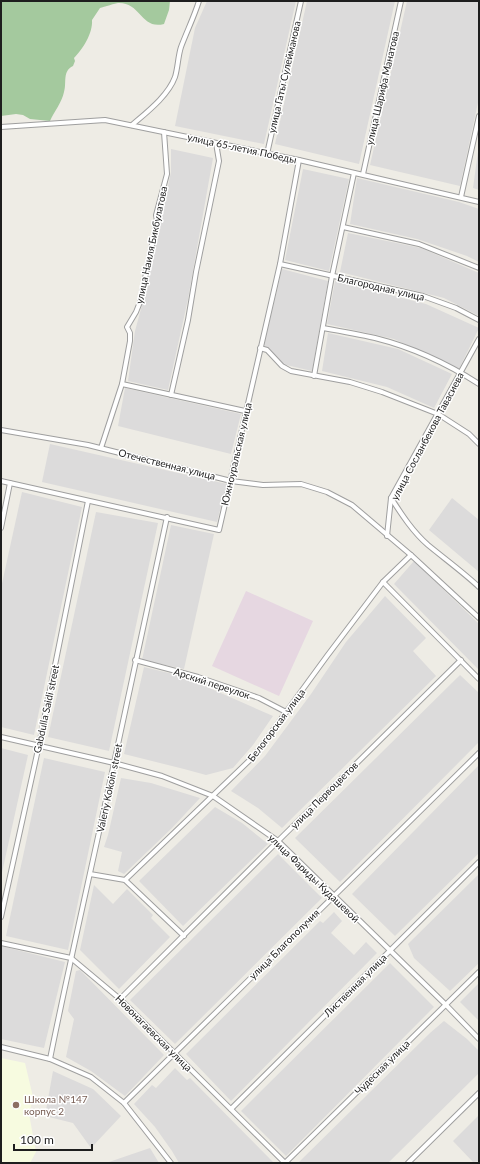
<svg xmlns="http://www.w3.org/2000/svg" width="480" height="1164" font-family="Lato,sans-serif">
<rect width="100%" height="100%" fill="#eeece5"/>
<g fill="#dcdbdb">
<polygon points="207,1 296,1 264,144 175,126 195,28"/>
<polygon points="307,1 395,1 359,164 275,144"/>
<polygon points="407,1 479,1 479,98 460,186 370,165"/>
<polygon points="479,144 479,190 473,188"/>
<polygon points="171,149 213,158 188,299 168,390 128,381 135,331 141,309 171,172"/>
<polygon points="303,169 349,179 329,271 285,260"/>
<polygon points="357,178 459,202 479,209 479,262 467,256 417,239 350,224"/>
<polygon points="348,233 421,248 479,273 479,316 444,298 340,272"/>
<polygon points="282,269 328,281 312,371 282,364 264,345"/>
<polygon points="335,281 426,304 479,328 459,369 394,339 327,324"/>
<polygon points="328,333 398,349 452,374 434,408 387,387 322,371"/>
<polygon points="125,388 241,414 231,454 118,426"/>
<polygon points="50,444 227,484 217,522 42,482"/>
<polygon points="22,492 82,507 34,735 1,727 1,588"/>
<polygon points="452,498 479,520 479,572 429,530"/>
<polygon points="96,512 158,523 109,751 48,737"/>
<polygon points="171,525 214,534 184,669 142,660"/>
<polygon points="414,561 479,624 479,670 394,584"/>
<polygon points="385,596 426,638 413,651 436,676 282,828 258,808 231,791 265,756 311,694 346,642"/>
<polygon points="144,667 173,674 198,683 273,716 253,745 233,768 206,775 184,769 124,754"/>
<polygon points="460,675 479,693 479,742 340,882 295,838"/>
<polygon points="1,748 28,755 1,877"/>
<polygon points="44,758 105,772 68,950 6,936"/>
<polygon points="479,765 479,853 395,936 352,894"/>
<polygon points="121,778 151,783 200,798 172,828 124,874 118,871 122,852 104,847 108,835"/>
<polygon points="215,807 242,823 268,844 183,926 139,881"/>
<polygon points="278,854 322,898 175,1044 130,1000"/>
<polygon points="479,874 479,963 450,991 414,958 408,944"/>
<polygon points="94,885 113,904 127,889 153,915 151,918 170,937 119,989 80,950"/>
<polygon points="334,912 342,921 331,933 354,955 366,942 377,953 231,1101 186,1054 320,921 323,923"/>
<polygon points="1,946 65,962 44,1048 1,1039"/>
<polygon points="390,963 434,1007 286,1156 241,1111"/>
<polygon points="80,970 164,1055 125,1096 91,1071 66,1057 74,1019 68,1011 76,971"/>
<polygon points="479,983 479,1021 460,1002"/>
<polygon points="444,1021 467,1039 479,1051 479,1073 388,1163 298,1163 430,1033"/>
<polygon points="175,1068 187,1080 190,1078 274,1163 179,1163 172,1151 155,1127 134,1104 152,1085 156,1088"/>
<polygon points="53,1071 93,1089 121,1116 91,1148 73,1123 45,1116"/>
<polygon points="479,1115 479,1161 473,1162 453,1141"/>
<polygon points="150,1148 159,1163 106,1163"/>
</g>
<polygon fill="#e6d7e1" points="246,591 313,621 279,696 212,666"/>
<polygon fill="#f7fbe0" points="1,1058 25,1063 33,1097 29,1114 36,1152 30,1163 1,1163"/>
<path fill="#a4c99e" d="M1,1H170L169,10L164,24C141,30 141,2 118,3C116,3 104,7 100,8L92,20C93,33 83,49 74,58L75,61L73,66C62,71 67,83 64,92C62,102 54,112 50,121L30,119L23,115L16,114L1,116Z"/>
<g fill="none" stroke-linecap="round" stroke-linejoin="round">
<g stroke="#9f9f9f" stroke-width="6">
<g id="minor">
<path d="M132,125C147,112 168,96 175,77C178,67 178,56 181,47C187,31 194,17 199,1"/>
<polyline points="1,127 105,120 299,160 479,202"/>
<polyline points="267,154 301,1"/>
<polyline points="363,174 401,1"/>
<polyline points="461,197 479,116"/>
<polyline points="343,227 419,244 479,268"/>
<polyline points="280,264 423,296 456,308 479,320"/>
<path d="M323,328C340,331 357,334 375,338C411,347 448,364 479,384"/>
<polyline points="260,348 267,350 282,366 291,371 350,382 382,392 438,414 469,434 479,444"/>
<polyline points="314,376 332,276 354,173"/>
<polyline points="122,384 245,411"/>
<polyline points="171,395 188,320 196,272 219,161 216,143"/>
<polyline points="1,430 88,445 231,481 263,485 301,484 327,492 352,505 411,555 479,618"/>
<polyline points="101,448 122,384 130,341 130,333 127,327 136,312 140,302 157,221 156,215 167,174 164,132"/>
<polyline points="1,481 219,530 280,264 299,160"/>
<path d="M391,498C402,515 413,532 428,545C445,559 463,572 479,587"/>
<polyline points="1,528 10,483"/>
<polyline points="387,536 391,498 479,339"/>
<polyline points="383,582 479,679"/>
<polyline points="135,660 198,677 259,698 286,712"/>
<polyline points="1,737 114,763 162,776 213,796 278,841 446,1005 479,1039"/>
<polyline points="90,874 125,880 184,936"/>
<polyline points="125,880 254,756 327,656 383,582 411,555"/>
<polyline points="1,917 39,745 88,501"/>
<polyline points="1,943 71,958 120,999 285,1163"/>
<polyline points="120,999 278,841 461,660"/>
<polyline points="1,1047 50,1059 91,1077 124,1103 171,1163"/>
<path d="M50,1059C70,960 93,862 114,763C132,681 149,599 167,517"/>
<polyline points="124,1103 479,753"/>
<polyline points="231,1109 479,862"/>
<polyline points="285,1163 479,972"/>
<polyline points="408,1163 479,1093"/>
</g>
</g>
<use href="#minor" stroke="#fff" stroke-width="4"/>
</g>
<circle fill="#8d6e63" stroke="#fff" stroke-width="1.5" cx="16" cy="1105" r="4"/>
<g text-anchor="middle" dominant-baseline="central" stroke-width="3" stroke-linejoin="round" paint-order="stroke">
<g font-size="10" fill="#1e1e1e" stroke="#fff">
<text transform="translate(284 77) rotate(-77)">улица Гаты Сулейманова</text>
<text transform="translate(382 88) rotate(-77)">улица Шарифа Манатова</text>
<text transform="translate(242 148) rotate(12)">улица 65-летия Победы</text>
<text transform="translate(151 245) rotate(-78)">улица Наиля Бикбулатова</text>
<text transform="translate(381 287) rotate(13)">Благородная улица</text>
<text transform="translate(427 436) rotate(-62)">улица Сосланбекова Тавасиева</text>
<text transform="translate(236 454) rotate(-77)">Южноуральская улица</text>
<text transform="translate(167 464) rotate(14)">Отечественная улица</text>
<text transform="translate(212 683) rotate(18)">Арский переулок</text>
<text transform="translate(46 709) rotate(-78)">Gabdulla Saidi street</text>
<text transform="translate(276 725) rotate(-53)">Белогорская улица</text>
<text transform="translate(109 788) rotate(-78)">Valeriy Kokoin street</text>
<text transform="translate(324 795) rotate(-45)">улица Первоцветов</text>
<text transform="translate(314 878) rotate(44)">улица Фариды Кудашевой</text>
<text transform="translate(284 944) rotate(-45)">улица Благополучия</text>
<text transform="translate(355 985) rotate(-45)">Лиственная улица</text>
<text transform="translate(154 1033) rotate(45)">Новонагаевская улица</text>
<text transform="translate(382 1067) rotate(-45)">Чудесная улица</text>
</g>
<g font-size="10" fill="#785e54" stroke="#fff" text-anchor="start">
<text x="24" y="1099">Школа №147<tspan x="24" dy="12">корпус 2</tspan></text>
</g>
</g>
<rect width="480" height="1164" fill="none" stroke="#1e1e1e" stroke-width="4"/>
<path d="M14 1144v6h78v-6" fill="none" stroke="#1e1e1e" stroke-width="2"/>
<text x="20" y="1144" font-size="12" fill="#1e1e1e" stroke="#ffffff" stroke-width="3" paint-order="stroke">100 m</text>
</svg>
